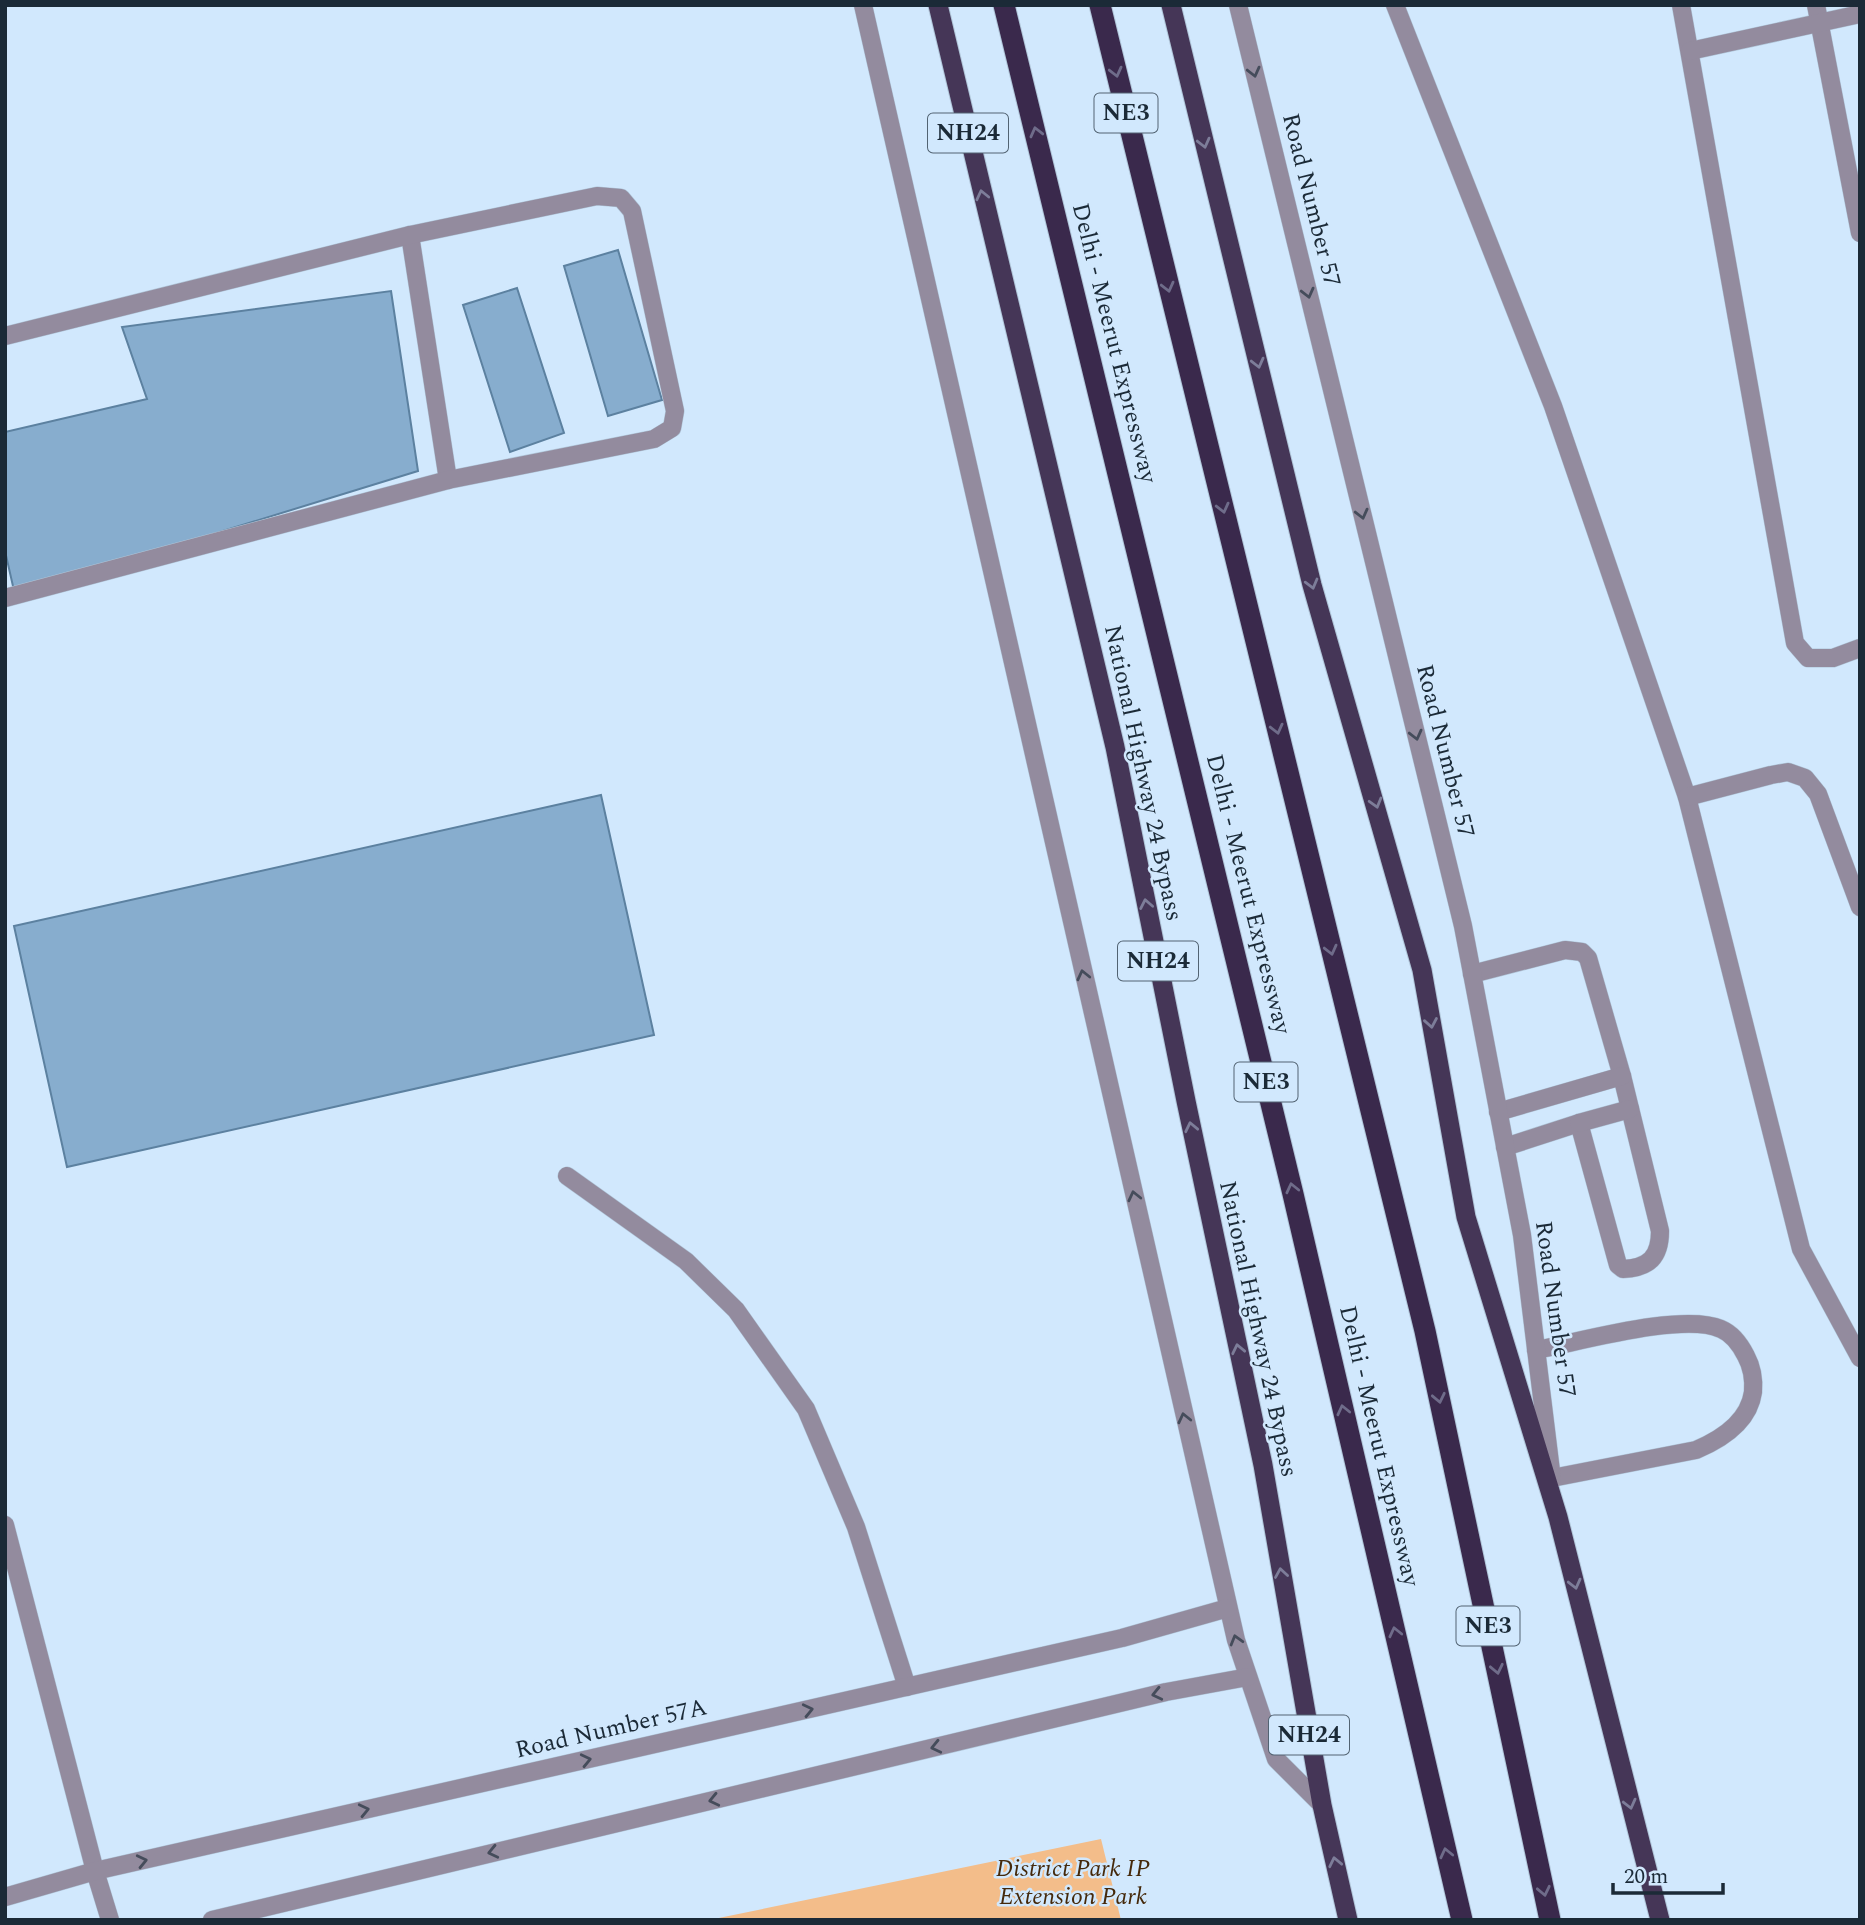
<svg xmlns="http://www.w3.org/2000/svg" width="1865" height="1925" font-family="Spectral,serif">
<rect width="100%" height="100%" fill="#d1e8fd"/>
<polygon fill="#f3bd8a" points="1101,1839 1121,1920 709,1920"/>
<g fill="#87adce" stroke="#5c81a0" stroke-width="2">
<polygon points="618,250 662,400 608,416 564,266"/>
<polygon points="517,288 564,433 510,452 463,305"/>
<polygon points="391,291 418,471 15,595 5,551 5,432 147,399 122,327"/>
<polygon points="601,795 654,1035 67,1167 14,926"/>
</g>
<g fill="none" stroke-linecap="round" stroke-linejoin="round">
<g stroke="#b0c6d9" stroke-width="19">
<g id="service">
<polyline points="1395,5 1553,406 1687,797 1801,1249 1860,1358"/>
<polyline points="410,235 448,480"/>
<polyline points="5,336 410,235 597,196 621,198 632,211 675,411 672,428 654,439 448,480 5,598"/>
<polyline points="1687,797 1771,775 1788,772 1805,778 1818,794 1860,907"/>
<path d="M1472,974L1565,950L1582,952L1588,958L1622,1076L1660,1231C1660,1257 1649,1268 1623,1269L1618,1265L1579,1123L1505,1147"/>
<polyline points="1498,1112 1622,1076"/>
<polyline points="1579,1123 1630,1109"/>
<polyline points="567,1176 686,1261 736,1310 806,1409 856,1527 907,1687"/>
<path d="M1536,1350C1579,1342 1683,1312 1721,1329C1733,1334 1740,1344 1746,1356C1752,1367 1754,1379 1753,1392C1749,1421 1722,1439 1696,1450L1552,1478"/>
</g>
</g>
<g stroke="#b0c6d9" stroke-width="19">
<g id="minor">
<polyline points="1681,5 1795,643 1808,658 1833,658 1860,648"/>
<polyline points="1816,5 1860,233"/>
<polyline points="1690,51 1860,14"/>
<polyline points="5,1525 95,1871 110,1920"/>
</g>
</g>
<g stroke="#b0c6d9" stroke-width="19">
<g id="tertiary">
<polyline points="863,5 1236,1640 1276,1759 1322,1805"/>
<polyline points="1238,5 1463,926 1522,1235 1552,1479"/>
<polyline points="5,1897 95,1871 1122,1638 1228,1608"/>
<polyline points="212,1920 1166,1692 1248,1677"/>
</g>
</g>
<g stroke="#b0c6d9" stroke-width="21">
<g id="trunk">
<polyline points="938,5 1115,747 1186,1101 1263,1465 1322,1805 1348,1920"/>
<polyline points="1171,5 1312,585 1422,970 1466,1217 1558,1517 1660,1920"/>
</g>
</g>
<g stroke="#b0c6d9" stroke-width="23">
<g id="motorway">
<polyline points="1004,5 1293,1194 1462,1920"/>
<polyline points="1100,5 1425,1331 1550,1920"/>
</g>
</g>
<use href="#service" stroke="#938b9e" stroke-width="18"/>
<use href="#minor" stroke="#938b9e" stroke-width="18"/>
<use href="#tertiary" stroke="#938b9e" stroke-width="18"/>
<use href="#trunk" stroke="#453657" stroke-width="19"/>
<use href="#motorway" stroke="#3a294c" stroke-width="21"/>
</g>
<defs><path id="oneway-chevron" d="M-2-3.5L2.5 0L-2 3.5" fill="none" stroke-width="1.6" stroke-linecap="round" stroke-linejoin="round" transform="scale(1.75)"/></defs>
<g stroke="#6f6c8a">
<use href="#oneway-chevron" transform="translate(1116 72) rotate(76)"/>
<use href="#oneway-chevron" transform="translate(1036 132) rotate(-104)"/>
<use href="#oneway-chevron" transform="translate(1168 287) rotate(76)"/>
<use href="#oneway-chevron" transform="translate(1223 508) rotate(76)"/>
<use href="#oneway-chevron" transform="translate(1277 729) rotate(76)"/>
<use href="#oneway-chevron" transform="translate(1331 950) rotate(76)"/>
<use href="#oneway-chevron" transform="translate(1292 1188) rotate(-103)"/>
<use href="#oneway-chevron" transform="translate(1439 1398) rotate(78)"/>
<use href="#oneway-chevron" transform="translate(1343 1410) rotate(-103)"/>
<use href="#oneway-chevron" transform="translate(1395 1632) rotate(-103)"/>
<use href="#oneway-chevron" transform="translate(1497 1669) rotate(78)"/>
<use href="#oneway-chevron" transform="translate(1446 1853) rotate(-103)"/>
<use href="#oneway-chevron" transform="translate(1544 1891) rotate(78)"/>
</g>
<g stroke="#454c5b">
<use href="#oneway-chevron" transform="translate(1254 72) rotate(76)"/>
<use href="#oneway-chevron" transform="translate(1308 293) rotate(76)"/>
<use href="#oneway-chevron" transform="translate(1362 514) rotate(76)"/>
<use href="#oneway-chevron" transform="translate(1416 735) rotate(76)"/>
<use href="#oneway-chevron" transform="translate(1083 975) rotate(-103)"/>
<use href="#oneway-chevron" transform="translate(1134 1196) rotate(-103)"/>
<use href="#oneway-chevron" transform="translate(1184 1418) rotate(-103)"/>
<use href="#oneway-chevron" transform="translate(1236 1640) rotate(-106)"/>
<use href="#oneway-chevron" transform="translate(1157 1694) rotate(167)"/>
<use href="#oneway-chevron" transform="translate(808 1710) rotate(-13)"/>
<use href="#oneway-chevron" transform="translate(936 1747) rotate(167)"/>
<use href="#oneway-chevron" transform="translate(586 1760) rotate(-13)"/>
<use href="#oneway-chevron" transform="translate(714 1800) rotate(167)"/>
<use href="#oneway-chevron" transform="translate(364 1810) rotate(-13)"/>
<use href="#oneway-chevron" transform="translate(493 1852) rotate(167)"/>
<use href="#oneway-chevron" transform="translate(142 1861) rotate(-13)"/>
</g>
<g stroke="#7d7d99">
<use href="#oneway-chevron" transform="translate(1204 143) rotate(76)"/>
<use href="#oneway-chevron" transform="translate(982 195) rotate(-103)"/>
<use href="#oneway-chevron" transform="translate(1258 363) rotate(76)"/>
<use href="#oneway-chevron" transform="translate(1312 584) rotate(75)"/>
<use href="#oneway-chevron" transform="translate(1376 803) rotate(74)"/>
<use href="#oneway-chevron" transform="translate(1146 904) rotate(-101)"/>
<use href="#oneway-chevron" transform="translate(1431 1023) rotate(80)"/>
<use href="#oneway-chevron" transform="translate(1191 1127) rotate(-102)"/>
<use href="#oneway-chevron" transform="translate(1238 1349) rotate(-102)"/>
<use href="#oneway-chevron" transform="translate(1281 1573) rotate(-99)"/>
<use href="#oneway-chevron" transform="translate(1575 1584) rotate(76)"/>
<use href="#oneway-chevron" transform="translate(1630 1804) rotate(76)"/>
<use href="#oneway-chevron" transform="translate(1335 1862) rotate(-102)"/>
</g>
<g text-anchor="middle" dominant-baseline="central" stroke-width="5" stroke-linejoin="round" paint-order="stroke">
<g fill="#d1e8fd" stroke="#526372" stroke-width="2">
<rect x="1094.5" y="93.5" width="63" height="39" rx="5"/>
<rect x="928" y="113.5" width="80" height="39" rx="5"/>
<rect x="1118" y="941.5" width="80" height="39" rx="5"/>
<rect x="1234.5" y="1062.5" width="63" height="39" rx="5"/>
<rect x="1456.5" y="1606.5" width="63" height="39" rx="5"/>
<rect x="1269" y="1715.5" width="80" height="39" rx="5"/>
</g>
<g font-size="23" font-weight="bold" fill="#1b2a37">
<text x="1126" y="113">NE3</text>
<text x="968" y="133">NH24</text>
<text x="1158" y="961">NH24</text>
<text x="1266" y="1082">NE3</text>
<text x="1488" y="1626">NE3</text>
<text x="1309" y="1735">NH24</text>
</g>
<g font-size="24" fill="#1b2a37" stroke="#d1e8fd">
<text transform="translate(1311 200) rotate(76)">Road Number 57</text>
<text transform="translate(1114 343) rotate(76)">Delhi - Meerut Expressway</text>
<text transform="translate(1445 751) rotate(76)">Road Number 57</text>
<text transform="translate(1143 773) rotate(78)">National Highway 24 Bypass</text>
<text transform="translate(1248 894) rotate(76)">Delhi - Meerut Expressway</text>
<text transform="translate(1555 1309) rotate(82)">Road Number 57</text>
<text transform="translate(1258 1329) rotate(78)">National Highway 24 Bypass</text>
<text transform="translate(1379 1446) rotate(77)">Delhi - Meerut Expressway</text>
<text transform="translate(611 1729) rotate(-13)">Road Number 57A</text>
</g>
<g font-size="24" font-style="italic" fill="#45290b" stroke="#d1e8fd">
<text x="1073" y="1869">District Park IP<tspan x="1073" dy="28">Extension Park</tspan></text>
</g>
</g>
<rect width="1865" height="1925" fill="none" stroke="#1b2a37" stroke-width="14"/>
<path d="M1613 1883v10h110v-10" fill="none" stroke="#1b2a37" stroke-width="3.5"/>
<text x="1624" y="1883" font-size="21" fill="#1b2a37" stroke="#d1e8fd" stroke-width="5" paint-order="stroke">20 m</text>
</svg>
